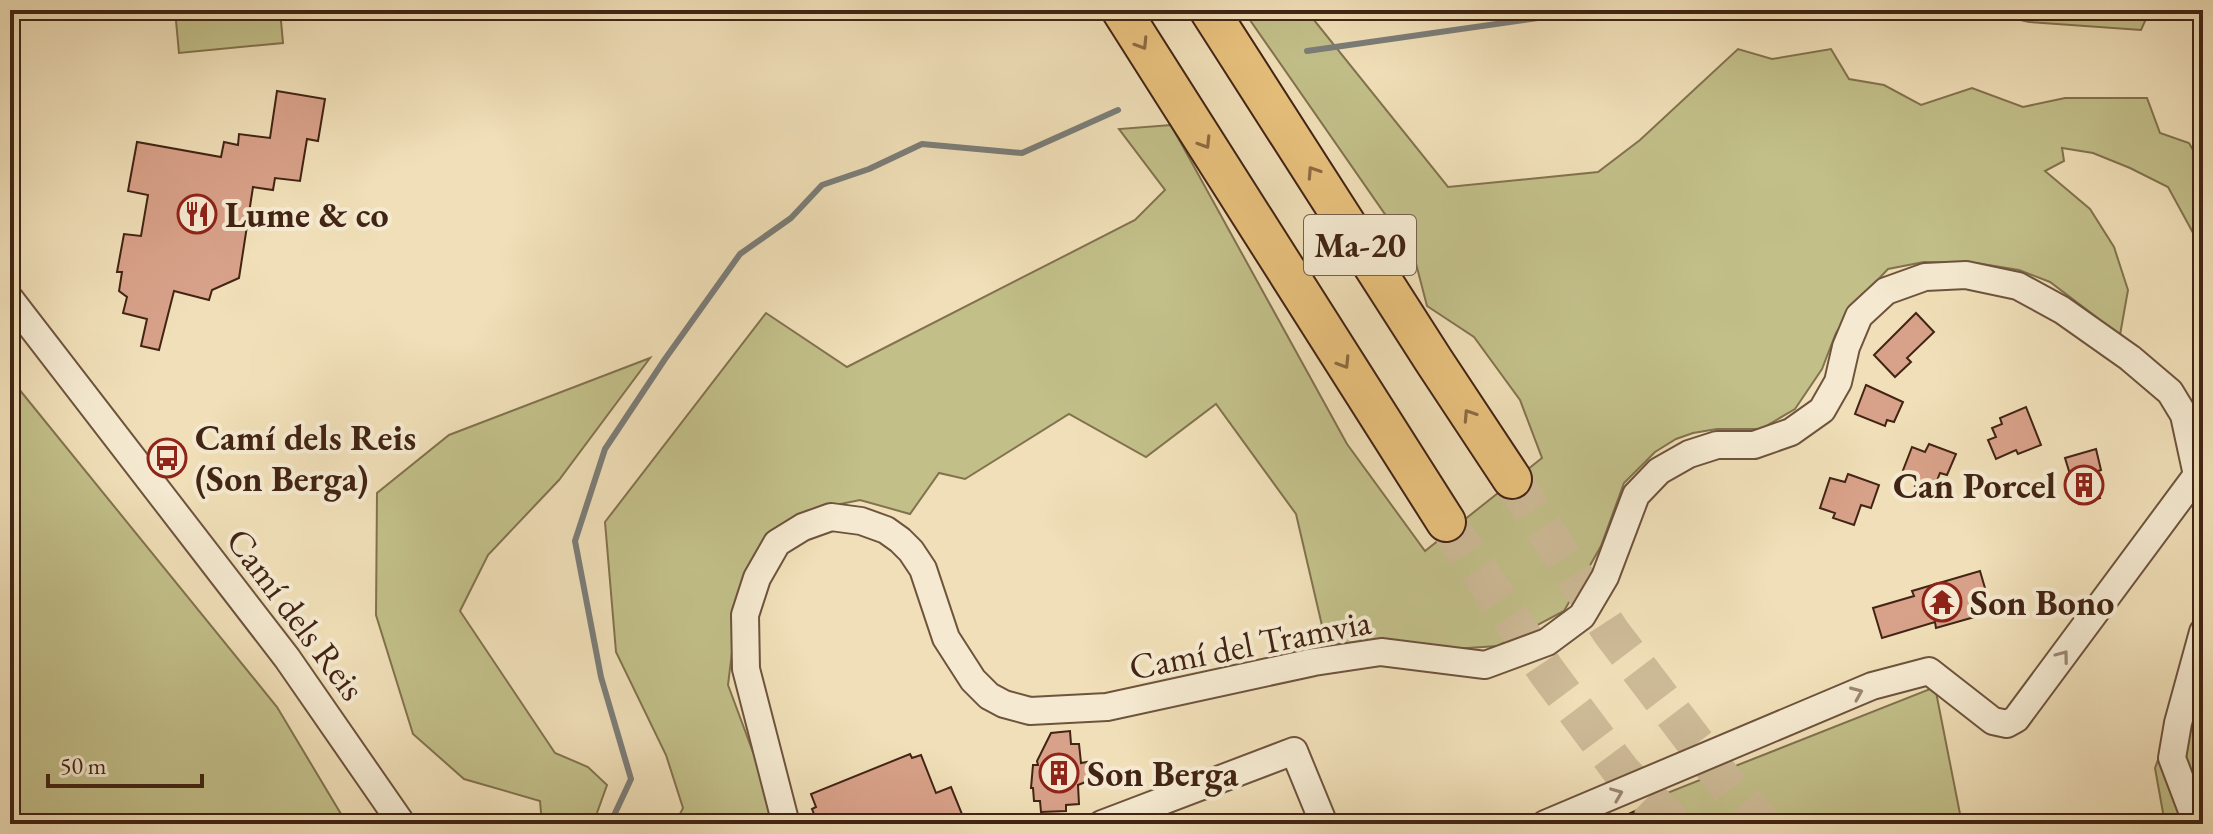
<svg xmlns="http://www.w3.org/2000/svg" width="2213" height="834" font-family="'EB Garamond',serif">
<rect width="100%" height="100%" fill="#f0dfb8"/>
<filter id="stains"><feTurbulence type="fractalNoise" baseFrequency=".0025" numOctaves="4"/><feColorMatrix values="0 0 0 0 .2 0 0 0 0 .09 0 0 0 0 .02 0 0 0 .5 -.17"/></filter>
<radialGradient id="worn" r=".72"><stop offset=".6" stop-color="#630" stop-opacity="0"/><stop offset="1" stop-color="#630" stop-opacity=".3"/></radialGradient>
<g fill="#c2bf89" stroke="#82724e" stroke-width="2">
<polygon points="175,10 280,10 283,43 179,53"/>
<polygon points="1243,10 1306,10 1448,187 1598,172 1640,140 1738,49 1772,59 1831,49 1849,79 1884,85 1921,105 1972,88 2023,107 2065,98 2147,98 2160,133 2189,143 2203,167 2203,251 2168,187 2130,168 2093,153 2062,148 2064,161 2045,171 2090,209 2114,247 2128,290 2120,335 2050,282 2019,270 1976,263 1924,262 1888,269 1857,302 1836,333 1822,369 1795,409 1761,429 1717,429 1693,433 1676,439 1655,452 1624,483 1601,546 1564,611 1498,646 1452,649 1327,647 1296,514 1216,404 1146,457 1069,414 965,479 939,473 910,514 860,500 806,511 775,535 736,620 728,685 766,787 771,824 675,824 683,808 666,755 616,652 605,522 766,313 847,367 1135,220 1165,190 1119,129 1171,125 1347,444 1425,551 1542,458 1520,400 1474,337 1427,306 1414,256"/>
<polygon points="1979,10 2150,10 2141,30 2029,22"/>
<polygon points="650,358 559,480 488,555 460,611 555,753 588,767 607,785 593,824 542,824 540,801 464,779 413,734 376,615 377,493 449,435"/>
<polygon points="10,378 277,707 347,824 10,824"/>
<polygon points="2203,638 2203,824 2165,824 2155,768"/>
<polygon points="1935,687 1962,824 1676,824 1667,793"/>
</g>
<g fill="none" stroke-linecap="round" stroke-linejoin="round">
<g stroke="#7b7d78" stroke-width="6">
<polyline points="1307,51 1573,13 1580,10"/>
<polyline points="610,824 631,779 601,677 575,541 605,449 665,359 740,254 791,218 822,185 869,169 922,144 1022,153 1118,110"/>
</g>
</g>
<g fill="#d8a189" stroke="#422414" stroke-width="2">
<polygon points="277,91 325,99 318,141 307,139 300,181 275,178 273,190 253,187 239,278 212,290 209,300 174,291 159,350 141,346 147,319 123,313 127,297 119,291 122,272 117,272 124,234 141,236 148,195 128,191 137,142 221,157 224,142 238,145 239,134 270,138"/>
<polygon points="1916,313 1934,332 1907,358 1911,362 1895,377 1874,355"/>
<polygon points="1866,385 1903,402 1894,422 1887,420 1885,426 1855,414"/>
<polygon points="2026,407 2041,445 2018,454 2016,450 1996,459 1988,440 1996,437 1992,428 2002,424 2000,418"/>
<polygon points="1929,444 1956,454 1947,475 1940,473 1932,493 1915,486 1917,479 1902,473 1912,447 1925,452"/>
<polygon points="2096,449 2101,470 2092,473 2100,498 2079,504 2065,458"/>
<polygon points="1848,474 1879,485 1871,508 1861,505 1854,525 1833,518 1835,513 1820,508 1830,478 1845,482"/>
<polygon points="1980,571 1992,612 1936,628 1935,622 1882,638 1873,608 1914,596 1912,591"/>
<polygon points="1070,731 1071,744 1079,744 1081,763 1087,762 1088,781 1078,785 1079,804 1066,805 1066,811 1041,812 1040,801 1034,801 1033,788 1031,788 1033,765 1038,765 1037,761 1051,733"/>
<polygon points="910,754 912,758 921,755 936,793 951,787 966,824 818,824 812,809 816,807 811,794"/>
<polygon points="1650,804 1660,824 1607,824"/>
</g>
<g fill="none" stroke-linecap="round" stroke-linejoin="round">
<g stroke="#cdba97" stroke-width="38" stroke-dasharray="38 19" stroke-linecap="butt">
<polyline points="1512,479 1611,632 1732,791 1763,824"/>
<polyline points="1446,522 1547,672 1622,772 1674,824"/>
</g>
<g stroke="#6e533d" stroke-width="30">
<g id="minor">
<polyline points="10,299 287,658 402,824"/>
<polyline points="786,824 746,669 745,615 757,578 777,543 803,527 831,517 861,521 886,530 900,540 911,551 923,569 946,638 973,680 989,696 1004,704 1030,711 1107,707 1314,662 1381,652 1485,665 1547,642 1582,616 1605,577 1636,495 1659,471 1689,454 1717,445 1754,445 1791,432 1822,410 1838,382 1846,347 1859,316 1886,291 1925,277 1966,275 2018,286 2062,310 2130,358 2170,392 2184,415 2197,475 2016,719 2007,724 1993,721 1929,671 1872,686 1545,824"/>
<polyline points="1102,824 1294,751 1324,824"/>
<polyline points="2197,824 2172,758 2178,723 2203,632"/>
</g>
</g>
<g stroke="#422414" stroke-width="42">
<g id="highway">
<polyline points="1121,10 1446,522"/>
<polyline points="1209,10 1434,361 1512,479"/>
</g>
</g>
<use href="#minor" stroke="#f5ead1" stroke-width="26"/>
<use href="#highway" stroke="#e8c07c" stroke-width="38"/>
</g>
<defs><path id="oneway-chevron" d="M-2-3.5L2.5 0L-2 3.5" fill="none" stroke-width="1.6" stroke-linecap="round" stroke-linejoin="round" transform="scale(2)"/></defs>
<g stroke="#8d6a43">
<use href="#oneway-chevron" transform="translate(1142 44) rotate(58)"/>
<use href="#oneway-chevron" transform="translate(1205 143) rotate(58)"/>
<use href="#oneway-chevron" transform="translate(1313 172) rotate(-123)"/>
<use href="#oneway-chevron" transform="translate(1344 363) rotate(58)"/>
<use href="#oneway-chevron" transform="translate(1469 415) rotate(-123)"/>
</g>
<g stroke="#9c8772">
<use href="#oneway-chevron" transform="translate(2063 656) rotate(-53)"/>
<use href="#oneway-chevron" transform="translate(1857 693) rotate(-23)"/>
<use href="#oneway-chevron" transform="translate(1617 794) rotate(-22)"/>
</g>
<defs>
<g id="restaurant-ring" transform="scale(2)"><circle r="9.5" fill="#f5ead1" stroke="#8f2418" stroke-width="1.5"/><path d="M-5-6h1v4h1v-4h1v4h1v-4h1v5L-1.5 .5V6h-2V.5L-5-1ZM5-6V6H3V1.5H1.5Q1.5-4 5-6Z" fill="#8f2418"/></g>
<g id="bus-ring" transform="scale(2)"><circle r="9.5" fill="#f5ead1" stroke="#8f2418" stroke-width="1.5"/><path d="M-5-6H5V4H4V6H2V4H-2V6H-4V4H-5ZM-3.5-4V0h7V-4ZM-3.5 1.2v1.5H-2V1.2ZM2 1.2v1.5H3.5V1.2Z" fill="#8f2418"/></g>
<g id="building-ring" transform="scale(2)"><circle r="9.5" fill="#f5ead1" stroke="#8f2418" stroke-width="1.5"/><path d="M-4-6H4V6H1V3H-1V6H-4ZM-2.5-4.3h1.7v1.8h-1.7ZM.8-4.3h1.7v1.8H.8ZM-2.5-1h1.7V.8h-1.7ZM.8-1h1.7V.8H.8Z" fill="#8f2418"/></g>
<g id="temple-ring" transform="scale(2)"><circle r="9.5" fill="#f5ead1" stroke="#8f2418" stroke-width="1.5"/><path d="M0-6L5-2H3V0L6.5 2.5H4V6H1.5V3h-3V6H-4V2.5H-6.5L-3 0V-2H-5Z" fill="#8f2418"/></g>
</defs>
<g fill-rule="evenodd">
<use href="#restaurant-ring" x="197" y="214"/>
<use href="#bus-ring" x="167" y="458"/>
<use href="#building-ring" x="2084" y="485"/>
<use href="#temple-ring" x="1942" y="602"/>
<use href="#building-ring" x="1059" y="773"/>
</g>
<g text-anchor="middle" dominant-baseline="central" stroke-width="8" stroke-linejoin="round" paint-order="stroke">
<rect fill="#f5ead1" stroke="#785f4d" stroke-width="2" x="1304" y="215" width="112" height="60" rx="6"/>
<g font-size="34" font-weight="bold" fill="#422414">
<text x="1360" y="245">Ma-20</text>
</g>
<g font-size="36" font-weight="bold" fill="#422414" stroke="#f5ead1" text-anchor="start">
<text x="225" y="214">Lume &amp; co</text>
<text x="195" y="437">Camí dels Reis<tspan x="195" dy="41">(Son Berga)</tspan></text>
<text x="2056" y="485" text-anchor="end">Can Porcel</text>
<text x="1970" y="602">Son Bono</text>
<text x="1087" y="773">Son Berga</text>
</g>
<g font-size="36" fill="#422414" stroke="#f5ead1">
<text transform="translate(296 614) rotate(53)">Camí dels Reis</text>
<text transform="translate(1250 644) rotate(-11)">Camí del Tramvia</text>
</g>
</g>
<rect width="2213" height="834" fill="none" stroke="#f0dfb8" stroke-width="40"/>
<rect x="12" y="12" width="2189" height="810" fill="none" stroke="#422414" stroke-width="4"/>
<rect x="20" y="20" width="2173" height="794" fill="none" stroke="#422414" stroke-width="2"/>
<path d="M48 774v12h154v-12" fill="none" stroke="#422414" stroke-width="4"/>
<text x="60" y="774" font-size="24" fill="#422414" stroke="#f5ead1" stroke-width="6" paint-order="stroke">50 m</text>
<rect width="100%" height="100%" filter="url(#stains)"/>
<rect width="100%" height="100%" fill="url(#worn)"/>
</svg>
